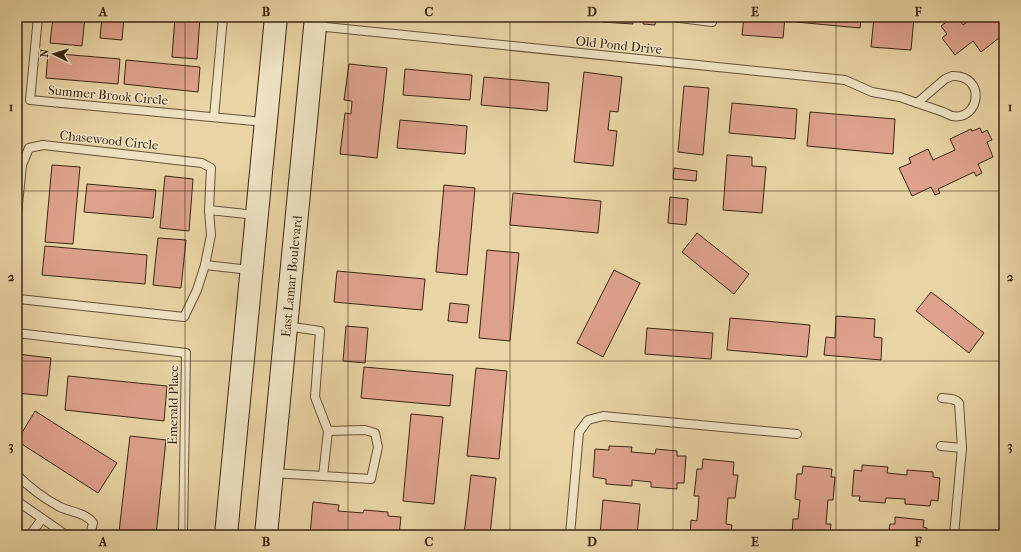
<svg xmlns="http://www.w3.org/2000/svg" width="1021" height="552" font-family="'IM FELL French Canon',serif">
<rect width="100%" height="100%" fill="#e8d4a4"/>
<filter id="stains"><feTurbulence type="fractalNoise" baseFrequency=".005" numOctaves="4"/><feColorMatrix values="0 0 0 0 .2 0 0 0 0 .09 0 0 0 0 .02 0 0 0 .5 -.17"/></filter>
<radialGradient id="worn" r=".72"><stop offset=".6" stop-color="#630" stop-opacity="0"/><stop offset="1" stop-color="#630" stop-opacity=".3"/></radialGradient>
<g fill="#dea28c" stroke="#3b2714">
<polygon points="53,17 85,17 82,46 50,43"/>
<polygon points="102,17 124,17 122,40 100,38"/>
<polygon points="175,17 200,17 197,59 172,57"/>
<polygon points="602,17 633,17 633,24 602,22"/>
<polygon points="644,17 656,17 655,25 643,24"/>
<polygon points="744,17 785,17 783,38 742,35"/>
<polygon points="797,17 861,17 860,28 796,22"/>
<polygon points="874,17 914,17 911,50 871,47"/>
<polygon points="953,17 958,17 963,25 974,17 1002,17 1004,20 1004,34 981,52 973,41 955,55 942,38 947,34 941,26"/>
<polygon points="48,53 120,59 118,84 46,78"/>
<polygon points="126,60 200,67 198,92 124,84"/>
<polygon points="349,64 387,68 377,158 340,154 345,113 351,114 352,101 344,100"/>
<polygon points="405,69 472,75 470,100 403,95"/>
<polygon points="584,72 622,77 618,112 610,111 608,130 617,131 613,166 574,162"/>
<polygon points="484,77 549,83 547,111 481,105"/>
<polygon points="684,86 709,88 703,155 678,152"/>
<polygon points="732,103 797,109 795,139 729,133"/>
<polygon points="810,112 895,119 893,154 807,146"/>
<polygon points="400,120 467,126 465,154 397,148"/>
<polygon points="980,128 982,133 987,130 992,140 987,142 993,157 978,164 982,173 976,176 974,172 938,189 940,193 935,195 931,187 912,196 899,168 911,163 909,158 928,149 933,160 955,150 950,139 971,129 972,131"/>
<polygon points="727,155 752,157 752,166 766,167 762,213 723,210"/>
<polygon points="52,165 80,167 73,244 45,242"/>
<polygon points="674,168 697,171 696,181 673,179"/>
<polygon points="165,176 193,179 189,231 160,228"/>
<polygon points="87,184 156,190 153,218 84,212"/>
<polygon points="444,185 475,188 467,275 436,272"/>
<polygon points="513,193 601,201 598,233 510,225"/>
<polygon points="670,197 688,199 686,225 668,223"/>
<polygon points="697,233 749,274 734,294 682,252"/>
<polygon points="158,238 186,240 181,288 153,285"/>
<polygon points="45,246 147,255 145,284 42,275"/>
<polygon points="487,250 519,253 510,341 479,338"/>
<polygon points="614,270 640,283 603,357 577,343"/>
<polygon points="337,271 425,279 422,310 334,302"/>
<polygon points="931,292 984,333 969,353 916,311"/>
<polygon points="450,303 469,305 467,323 448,321"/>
<polygon points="836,316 875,319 874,337 882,338 881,360 824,355 826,337 835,338"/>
<polygon points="730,318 810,325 807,357 727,350"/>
<polygon points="346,326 368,328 365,363 343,361"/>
<polygon points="647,328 713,333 711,359 645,354"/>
<polygon points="17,354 51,358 47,396 17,393"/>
<polygon points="364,367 453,375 450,406 361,398"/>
<polygon points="476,368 507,371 499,459 467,456"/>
<polygon points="68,376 167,386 164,421 65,410"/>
<polygon points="35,411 117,463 98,493 17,441"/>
<polygon points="411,414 443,417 434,504 403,501"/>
<polygon points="130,436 166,440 156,535 119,532"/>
<polygon points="609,446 632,447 631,452 655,454 656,449 677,451 677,456 686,456 684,483 677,483 677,489 651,487 651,482 632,480 632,486 606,484 606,479 593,477 595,449 609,450"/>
<polygon points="703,459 734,462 733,475 738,475 735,498 728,498 726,524 732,525 731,535 690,535 691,520 697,521 699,496 694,496 697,469 702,469"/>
<polygon points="862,465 888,467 887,473 907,475 907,470 933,472 933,477 940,478 938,501 931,500 930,506 905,504 905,499 886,498 885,503 859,501 860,496 852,496 853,484 854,470 862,471"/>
<polygon points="803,466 832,469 831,477 835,477 833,500 828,500 826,524 831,524 830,535 792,535 793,519 798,519 800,500 795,499 797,474 802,474"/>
<polygon points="471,475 496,478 490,535 464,535"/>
<polygon points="603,500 640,504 637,535 600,535"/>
<polygon points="313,502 339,505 338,511 363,513 364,510 388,512 388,516 401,517 399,535 310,535"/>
<polygon points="895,517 924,520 923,527 927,528 927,535 888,535 890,524 895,524"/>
</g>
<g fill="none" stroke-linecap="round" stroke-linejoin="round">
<g stroke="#665238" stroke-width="10">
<g id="service">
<polyline points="38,17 30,100 265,122"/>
<polyline points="672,17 712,22 713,17"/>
<polyline points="316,26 845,80 872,92 900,97 917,103"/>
<path d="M952,76C987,75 980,121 952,116C949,115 946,113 943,112C935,109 926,106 917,103L945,79Z"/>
<polyline points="214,117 223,17"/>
<polyline points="209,210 256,215"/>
<polyline points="17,214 22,165 29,148 43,145 202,163 211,168 209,210 211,235 205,265 197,290 184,317 19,299 17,294"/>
<polyline points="205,265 250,270"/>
<polyline points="17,333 186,353 183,533"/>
<path d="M942,398C949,399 955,398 959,403L962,448"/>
<polyline points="941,446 962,448 954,535"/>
<polyline points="273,473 323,476 328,431 315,397 320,331 286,326"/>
<path d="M17,475C29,487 45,499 60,507C71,512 86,513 93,523L90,535"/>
<polyline points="323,476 371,479 378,447 375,433 365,430 328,431"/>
<polyline points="17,501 66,535"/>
<polyline points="30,535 42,519"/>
<polyline points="570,535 579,432 588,420 603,416 797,434"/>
</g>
</g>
<g stroke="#3b2714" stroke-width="24">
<g id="secondary">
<polyline points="226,535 276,17"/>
<path id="s1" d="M266,535L316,17"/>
</g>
</g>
<use href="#service" stroke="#f0e3c4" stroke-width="8"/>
<use href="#secondary" stroke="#f0e3c4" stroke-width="22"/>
</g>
<path fill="none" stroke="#3b2714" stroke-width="1" stroke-opacity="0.55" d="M185,17V535M348,17V535M510,17V535M673,17V535M836,17V535M17,191H1004M17,361H1004"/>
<g text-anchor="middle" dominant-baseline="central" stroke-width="3" stroke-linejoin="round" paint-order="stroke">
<g font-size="13" fill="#3b2714" stroke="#f0e3c4">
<text transform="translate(619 45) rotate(6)">Old Pond Drive</text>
<text transform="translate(108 95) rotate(5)">Summer Brook Circle</text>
<text transform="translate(109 140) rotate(6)">Chasewood Circle</text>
<text stroke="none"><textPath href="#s1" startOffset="260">East Lamar Boulevard</textPath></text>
<text transform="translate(173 405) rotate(-89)">Emerald Place</text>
</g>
</g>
<rect width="1021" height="552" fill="none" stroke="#e8d4a4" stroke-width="44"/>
<g transform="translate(54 54) rotate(275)" stroke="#f0e3c4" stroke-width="3" paint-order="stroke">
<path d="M0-3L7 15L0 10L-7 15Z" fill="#3b2714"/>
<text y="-6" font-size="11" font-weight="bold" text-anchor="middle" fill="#3b2714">N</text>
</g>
<rect x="22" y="22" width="977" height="508" fill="none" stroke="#3b2714" stroke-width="1.5"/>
<g font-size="13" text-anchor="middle" font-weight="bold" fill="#3b2714">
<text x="103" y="16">A</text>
<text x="266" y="16">B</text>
<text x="429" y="16">C</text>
<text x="592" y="16">D</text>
<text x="755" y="16">E</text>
<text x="918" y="16">F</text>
<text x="11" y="111">1</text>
<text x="1010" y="111">1</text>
<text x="11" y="281">2</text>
<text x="1010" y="281">2</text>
<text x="11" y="450">3</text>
<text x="1010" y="450">3</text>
<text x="103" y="546">A</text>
<text x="266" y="546">B</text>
<text x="429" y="546">C</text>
<text x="592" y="546">D</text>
<text x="755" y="546">E</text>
<text x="918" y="546">F</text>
</g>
<rect width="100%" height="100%" filter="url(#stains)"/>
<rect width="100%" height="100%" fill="url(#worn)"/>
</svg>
